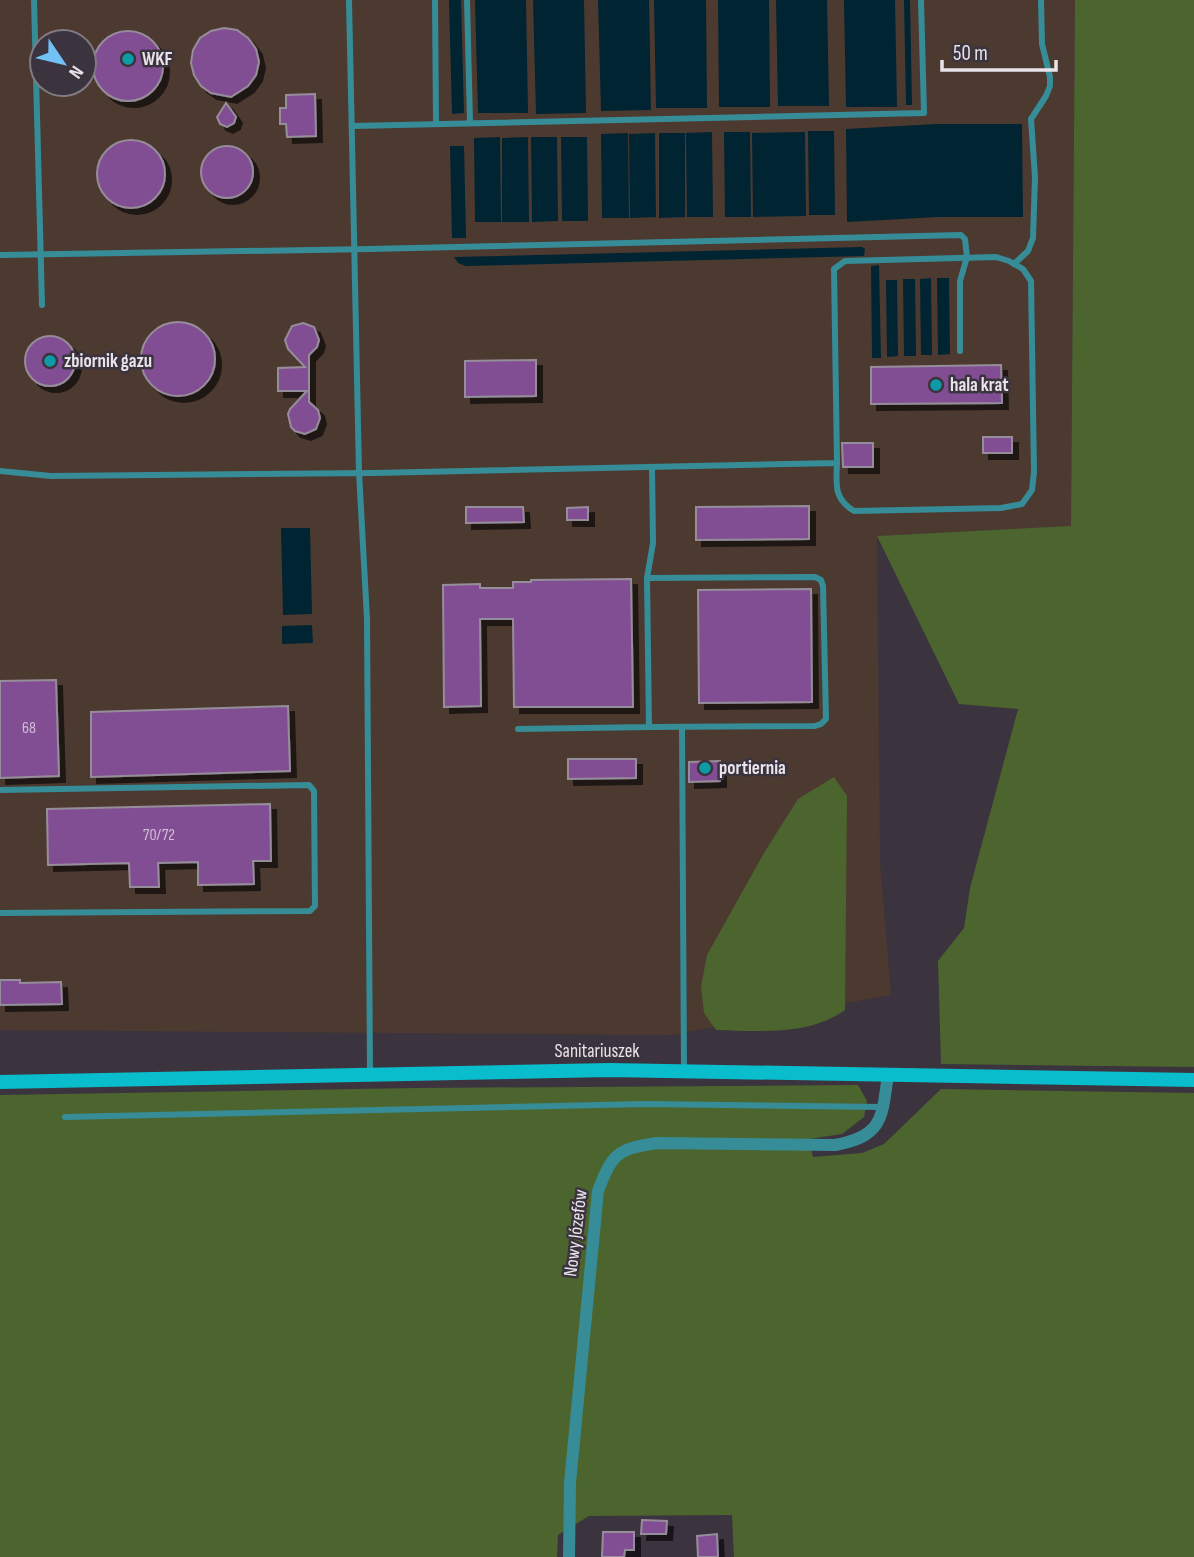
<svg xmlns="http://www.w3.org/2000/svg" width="1194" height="1557" font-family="'Sofia Sans Condensed',sans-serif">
<defs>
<filter id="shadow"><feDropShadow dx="6" dy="6" stdDeviation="0" flood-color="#0009"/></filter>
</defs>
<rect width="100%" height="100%" fill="#3b333e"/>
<path fill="#4c3a30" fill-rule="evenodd" d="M0,0H1075L1071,527L877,536L880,862L891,995L671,1035L0,1030ZM42,42H84V84H42Z"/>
<g fill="#4c652e">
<polygon points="1075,0 1194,0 1194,1067 941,1064 938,961 964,928 970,888 1018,709 959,704 877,536 1071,526"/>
<path d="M834,777L847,796L845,1010C810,1036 758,1031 716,1030L704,1013L701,987L707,955L764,853L798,799Z"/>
<polygon points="858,1085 867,1101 864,1117 842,1134 809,1139 813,1157 862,1153 884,1144 941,1089 1194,1093 1194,1557 734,1557 732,1515 589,1516 558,1535 557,1557 0,1557 0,1095 417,1088"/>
</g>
<g fill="#002432">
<polygon points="449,0 461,0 464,113 452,114"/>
<polygon points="475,0 526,0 528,113 478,113"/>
<polygon points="533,0 584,0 586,113 536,114"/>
<polygon points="598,0 649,0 651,110 601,111"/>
<polygon points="654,0 706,0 707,108 656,108"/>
<polygon points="718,0 769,0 770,107 719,107"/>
<polygon points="776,0 827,0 829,106 778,106"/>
<polygon points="844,0 895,0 897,107 846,107"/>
<polygon points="904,0 910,0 912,105 906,105"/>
<polygon points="936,124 1022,124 1023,217 937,217 847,222 846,129"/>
<polygon points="808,131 834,131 835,215 809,215"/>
<polygon points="712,132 713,217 687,217 686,133"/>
<polygon points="750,132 751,217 725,217 724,132"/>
<polygon points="805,132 806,216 753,217 752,133"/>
<polygon points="628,133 629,218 602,218 601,134"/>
<polygon points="655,133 656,217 630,218 629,134"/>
<polygon points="659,133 685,133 685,217 659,218"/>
<polygon points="500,137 501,222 475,222 474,138"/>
<polygon points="528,137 529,222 502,222 502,138"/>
<polygon points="531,137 557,137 558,221 532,222"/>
<polygon points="561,137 587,137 588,221 562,221"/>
<polygon points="450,146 464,146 466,238 452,238"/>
<polygon points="862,247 865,249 864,256 466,266 458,263 454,257"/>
<polygon points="879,265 881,358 872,358 871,266"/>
<polygon points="931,278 932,355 921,355 920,279"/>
<polygon points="937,278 949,278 950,354 938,355"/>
<polygon points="903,279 915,279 916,356 904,356"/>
<polygon points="886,280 897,280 898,356 887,357"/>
<polygon points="281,528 310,528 312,614 283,615"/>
<polygon points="312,625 313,643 282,644 282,626"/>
</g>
<g fill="#814d93" stroke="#968d9a" stroke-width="2" filter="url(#shadow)">
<polygon points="224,28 237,30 248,38 256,49 259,62 256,75 248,86 231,97 211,93 201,86 194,75 191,63 193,50 200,38 211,31"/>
<circle cx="128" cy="66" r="35"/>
<polygon points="315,94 316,136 287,137 286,124 280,124 280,108 286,108 286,95"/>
<polygon points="226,103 236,117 234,123 227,127 220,124 217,117"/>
<circle cx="131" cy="174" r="34"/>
<circle cx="227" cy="172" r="26"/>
<circle cx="178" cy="359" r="37"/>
<polygon points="303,323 314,327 319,340 317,347 309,355 309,402 318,410 320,418 316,429 305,434 295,431 291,427 288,414 290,409 307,391 278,391 278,368 305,367 288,349 285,340 292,326"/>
<circle cx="50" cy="361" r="25"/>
<polygon points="536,360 536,396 465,397 465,361"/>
<polygon points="1001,365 1002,403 871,404 871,367"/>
<rect x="983" y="437" width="29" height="16"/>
<polygon points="842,443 873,443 873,467 843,467"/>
<polygon points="809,506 809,539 696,540 696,507"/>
<polygon points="466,507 523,507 524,522 466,523"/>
<polygon points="588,507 588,520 567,520 567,508"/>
<polygon points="631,579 633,707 514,707 513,619 480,619 481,706 444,707 443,585 480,584 480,588 513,588 513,582 531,582 531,580"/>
<polygon points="811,589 812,702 699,703 698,590"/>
<polygon points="56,680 59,776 0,778 0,681"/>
<polygon points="288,706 290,771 91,777 91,712"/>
<polygon points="568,759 636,759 636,778 568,779"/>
<polygon points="720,761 720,781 689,782 689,762"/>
<polygon points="270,804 271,861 253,861 254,884 198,885 198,862 158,863 159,887 130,887 129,863 48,865 47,809"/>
<polygon points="0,980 20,980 20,983 61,982 62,1004 0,1005"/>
<polygon points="642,1520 667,1521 666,1534 641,1534"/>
<polygon points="603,1532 634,1532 634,1550 625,1550 624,1557 602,1557"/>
<polygon points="717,1534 718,1557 698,1557 697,1536"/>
</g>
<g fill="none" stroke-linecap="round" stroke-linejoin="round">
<g stroke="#378d97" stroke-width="6">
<polyline points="34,0 42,305"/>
<polyline points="349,0 359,472 367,619 370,1074"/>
<polyline points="435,0 436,123"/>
<polyline points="467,0 470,122"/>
<polyline points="353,126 924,113 921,0"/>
<polyline points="0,255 370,249 961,235 965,239 967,257 960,281 960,351"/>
<polyline points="1014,264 1028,251 1033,238 1035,177 1031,119 1046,96 1050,86 1050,77 1042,44 1041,0"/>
<path d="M0,471L51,476L374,473L837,463C836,485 834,499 854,511L1001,508L1022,504L1032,490L1034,472L1031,281L1023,269L1009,261L996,257L845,261L834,269L837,463"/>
<polyline points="647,578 815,577 821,580 823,586 826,719 821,724 815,726 649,727"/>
<polyline points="682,727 684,1071"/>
<polyline points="518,729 649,727 647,578 653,543 652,467"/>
<polyline points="0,790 309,785 314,791 315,906 310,911 0,913"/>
<polyline points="65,1117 645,1104 882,1107"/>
</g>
<path stroke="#378d97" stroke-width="12" d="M569,1557L570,1483L598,1191C612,1154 617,1149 657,1143L835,1145C883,1136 882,1118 888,1074"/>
<polyline stroke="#09bdcd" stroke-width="14" points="0,1082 610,1070 1194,1080"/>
</g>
<g fill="#0f9aa8" stroke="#3b333e" stroke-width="2.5">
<circle cx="128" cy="59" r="7"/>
<circle cx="50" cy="361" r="7"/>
<circle cx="936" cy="385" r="7"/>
<circle cx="705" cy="768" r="7"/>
</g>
<g text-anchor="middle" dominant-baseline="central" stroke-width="5" stroke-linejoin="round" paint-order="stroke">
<g font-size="16" fill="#cfbed5">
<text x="29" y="728">68</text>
<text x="159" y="835">70/72</text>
</g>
<g font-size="19" font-weight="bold" fill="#e9e4eb" stroke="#3b333e" text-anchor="start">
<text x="142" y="59">WKF</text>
<text x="64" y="361">zbiornik gazu</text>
<text x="950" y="385">hala krat</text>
<text x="719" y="768">portiernia</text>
</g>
<g font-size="19" fill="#e9e4eb" stroke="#3b333e">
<text x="597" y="1051">Sanitariuszek</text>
<text transform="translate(576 1233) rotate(-83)">Nowy Józefów</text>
</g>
</g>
<g transform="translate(63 63) rotate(125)"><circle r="33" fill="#3b333e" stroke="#817a83" stroke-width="2"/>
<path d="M0-5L12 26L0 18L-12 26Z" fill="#72c1f5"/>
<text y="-10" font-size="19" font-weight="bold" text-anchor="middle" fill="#e9e4eb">N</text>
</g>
<path d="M942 60v10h114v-10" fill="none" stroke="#e9e4eb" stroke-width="3.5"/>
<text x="953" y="60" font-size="21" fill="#e9e4eb" stroke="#3b333e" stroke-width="5" paint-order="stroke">50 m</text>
</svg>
